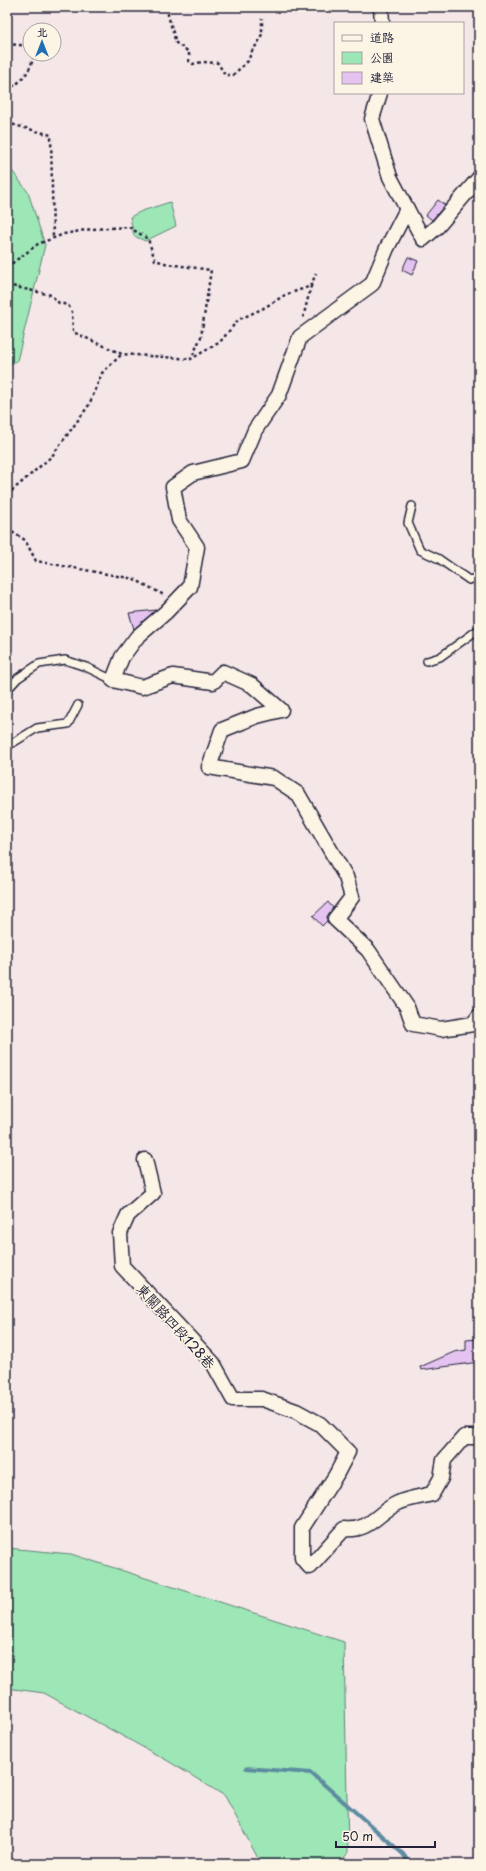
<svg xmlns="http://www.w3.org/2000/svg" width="486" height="1871" font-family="'Playpen Sans','LXGW WenKai TC',sans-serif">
<rect width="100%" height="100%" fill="#f5e6e8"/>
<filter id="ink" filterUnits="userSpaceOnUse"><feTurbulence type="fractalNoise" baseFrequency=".025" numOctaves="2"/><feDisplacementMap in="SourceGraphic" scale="8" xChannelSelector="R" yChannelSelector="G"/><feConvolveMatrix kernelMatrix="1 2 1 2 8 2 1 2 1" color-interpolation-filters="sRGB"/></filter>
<g filter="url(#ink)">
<g fill="#9de6b5" stroke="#608478">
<polygon points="7,164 28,192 45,245 17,361 7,365"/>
<polygon points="170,202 176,226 145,241 134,236 130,217 142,211"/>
<polygon points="7,1548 71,1554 344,1642 348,1853 339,1864 261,1864 225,1796 168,1761 44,1693 7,1688"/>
</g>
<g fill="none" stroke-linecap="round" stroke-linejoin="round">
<polyline stroke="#5d8ca0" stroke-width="4" points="246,1768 311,1773 403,1854 410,1864"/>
</g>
<g fill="#e4c3f0" stroke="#22223b">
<polygon points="438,200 445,205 432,220 426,215"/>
<polygon points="408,257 418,261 412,275 402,270"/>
<polygon points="156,610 134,629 129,613"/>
<polygon points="328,902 333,908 327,917 327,921 322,926 313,916"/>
<polygon points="479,1339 479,1362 421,1370 420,1367 454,1352 466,1350 466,1340"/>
</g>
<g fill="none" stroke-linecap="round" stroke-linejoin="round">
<g stroke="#22223b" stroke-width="10">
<g id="service">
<polyline points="412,506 408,523 420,550 439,559 469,580 479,577"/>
<polyline points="427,661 440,657 479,629"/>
<polyline points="7,690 18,678 39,664 65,660 86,667 113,680"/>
<polyline points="7,744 11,744 37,728 68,724 78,705"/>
</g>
</g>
<g stroke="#22223b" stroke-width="17">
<g id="minor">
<polyline points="381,7 382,23"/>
<polyline points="380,93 372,119 390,177 423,239 438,226 479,178"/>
<polyline points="407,209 387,248 372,284 300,337 279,395 255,430 242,461 193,473 173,487 179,520 197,547 190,587 166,612 137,637 122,657 113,680 142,687 173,676 213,682 223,672 252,685 281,710 257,716 222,730 209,767 274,778 298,794 346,877 352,897 335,919 368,950 407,1007 413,1024 441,1029 473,1024 479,1016"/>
<path d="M145,1160L153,1193L128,1215L120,1233L122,1266L213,1363L233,1399H262L296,1411L320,1424L348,1452L336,1475L302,1528V1558L310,1567L344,1529C370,1532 378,1512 398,1503C408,1498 421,1497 432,1494L441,1478L444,1460L464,1437H479"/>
</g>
</g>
<g stroke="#22223b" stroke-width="2.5" stroke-dasharray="3 3" stroke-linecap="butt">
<polyline points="168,7 168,15 176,43 189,52 189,61 193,64 202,62 218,63 225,75 233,75 248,61 252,51 258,43 262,34 262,18"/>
<polyline points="7,44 30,46"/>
<path d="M7,90C22,82 31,71 34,54"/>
<polyline points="7,123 51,135 53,239"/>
<polyline points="7,267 38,244 64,234 91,229 129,227 148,239 155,260 168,264 211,270 201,337 191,359 220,342 238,320 262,309 285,295 311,286 303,318"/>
<polyline points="7,285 51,295 59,303 68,305 72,312 73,332 122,354 191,359"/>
<polyline points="311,286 316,273"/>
<polyline points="7,495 52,456 89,405 102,373 122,354"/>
<polyline points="7,529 25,540 36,561 134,579 164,595"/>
</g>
<use href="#service" stroke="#fcf5e5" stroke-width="7"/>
<use href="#minor" stroke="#fcf5e5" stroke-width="14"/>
</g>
</g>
<g text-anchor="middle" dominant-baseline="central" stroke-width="3.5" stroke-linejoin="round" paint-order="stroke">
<g font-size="14" fill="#22223b" stroke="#fcf5e5">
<text transform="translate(176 1326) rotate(48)">東關路四段128巷</text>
</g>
</g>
<rect width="486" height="1871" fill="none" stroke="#fcf5e5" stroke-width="24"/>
<rect x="12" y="12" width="462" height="1847" fill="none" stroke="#22223b" stroke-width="1.5" filter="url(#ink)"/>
<rect x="334" y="22" width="130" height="72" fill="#fcf5e5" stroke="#a5a1a1"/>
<rect x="342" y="35" width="20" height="6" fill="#fcf5e5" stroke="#a5a1a1"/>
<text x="370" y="42" font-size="12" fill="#22223b">道路</text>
<rect x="342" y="52" width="20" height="12" fill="#9de6b5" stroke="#a5a1a1"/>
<text x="370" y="62" font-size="12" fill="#22223b">公園</text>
<rect x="342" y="72" width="20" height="12" fill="#e4c3f0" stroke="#a5a1a1"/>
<text x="370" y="82" font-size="12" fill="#22223b">建築</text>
<g transform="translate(42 42)"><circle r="19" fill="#fcf5e5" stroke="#a5a1a1"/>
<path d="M0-3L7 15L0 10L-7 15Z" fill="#1f6fb2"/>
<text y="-6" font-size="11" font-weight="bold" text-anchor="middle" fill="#22223b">北</text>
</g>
<path d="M336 1841v6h99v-6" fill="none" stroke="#22223b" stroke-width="2"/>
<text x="342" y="1841" font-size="12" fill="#22223b" stroke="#fcf5e5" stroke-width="3" paint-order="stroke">50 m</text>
</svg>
